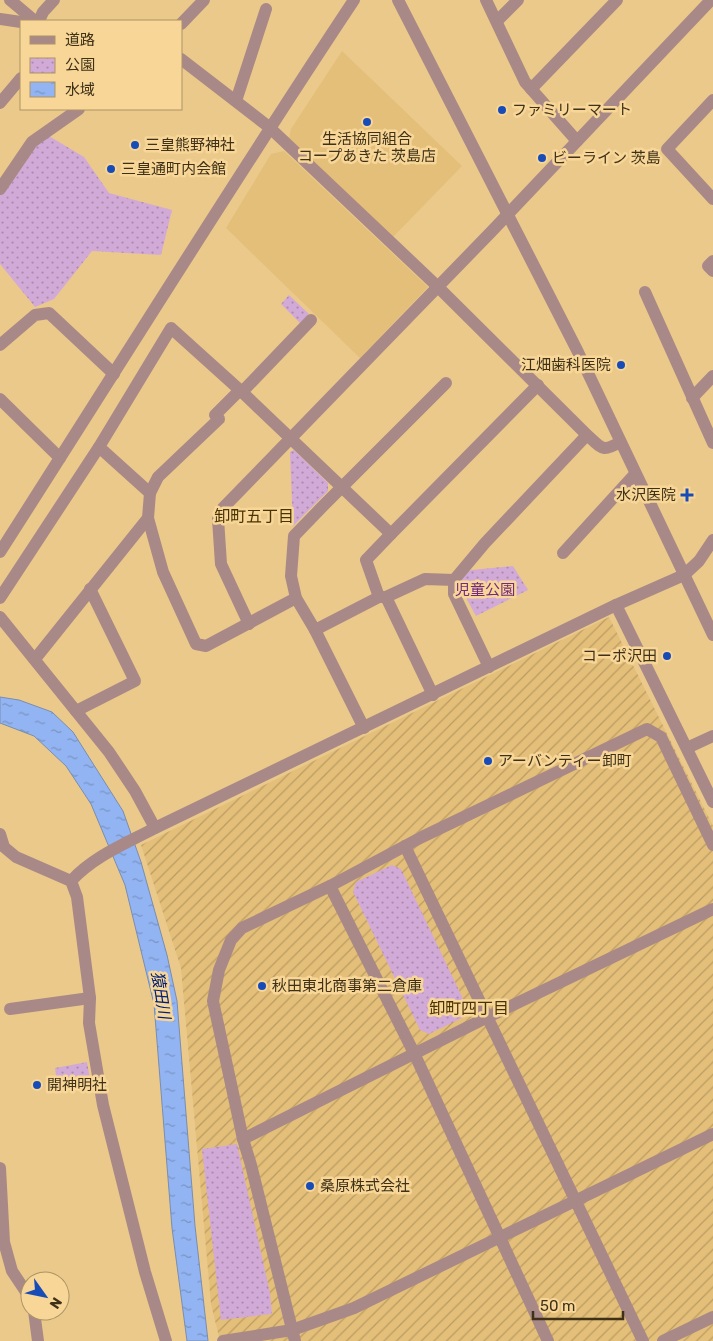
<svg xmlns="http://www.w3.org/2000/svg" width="713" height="1341" font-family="Rubik,'Noto Sans JP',sans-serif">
<defs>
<pattern id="industrial-furrows" width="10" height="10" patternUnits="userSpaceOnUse" patternTransform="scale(1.25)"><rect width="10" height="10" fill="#e4bf79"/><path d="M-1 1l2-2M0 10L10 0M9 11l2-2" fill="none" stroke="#ba9c62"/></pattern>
<pattern id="park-dots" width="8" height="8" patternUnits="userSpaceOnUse" patternTransform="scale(1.25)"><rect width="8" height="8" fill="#d2aad7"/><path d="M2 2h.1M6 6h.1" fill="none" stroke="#ac8bad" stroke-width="1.8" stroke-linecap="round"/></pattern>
<pattern id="water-ripples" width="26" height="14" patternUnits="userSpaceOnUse" patternTransform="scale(1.25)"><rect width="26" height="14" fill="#92b4f2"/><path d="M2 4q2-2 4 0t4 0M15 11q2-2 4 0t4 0" fill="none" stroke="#7993c3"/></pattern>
</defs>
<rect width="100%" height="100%" fill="#eac98b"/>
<g fill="#e4bf79">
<polygon points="342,51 462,166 393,237 289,138 291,129"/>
<polygon points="284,151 428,287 360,358 226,228 271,154"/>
</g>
<polygon fill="url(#industrial-furrows)" points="609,617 713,826 713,1341 220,1341 211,1304 181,968 141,845"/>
<g fill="url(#park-dots)">
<polygon points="49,136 84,157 109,193 172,210 161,255 92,251 54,299 35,307 0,264 0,195 35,145"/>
<polygon points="289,295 309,314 300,323 281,304"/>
<polygon points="294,450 328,483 328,491 293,526 290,452"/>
<polygon points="513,566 528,590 476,616 460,587 460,577 471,570"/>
<polygon points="392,865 401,869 467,1007 464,1017 429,1034 420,1030 353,892 356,882"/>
<polygon points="87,1062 91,1084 58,1090 55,1068"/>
<polygon points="237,1144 270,1293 272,1314 221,1320 202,1149"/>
</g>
<polygon fill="url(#water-ripples)" stroke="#798db0" points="0,697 19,700 52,712 73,732 123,811 141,862 167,955 177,1001 195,1226 208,1341 187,1341 172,1228 154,1004 125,885 91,804 66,766 34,736 0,723"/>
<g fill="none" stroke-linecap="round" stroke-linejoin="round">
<g stroke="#a98987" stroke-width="12">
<polyline points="10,0 35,21"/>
<polyline points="398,0 577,350 713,635"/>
<polyline points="486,0 525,82 577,141"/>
<polyline points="0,19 21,22"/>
<polyline points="39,21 43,12 54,0"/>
<polyline points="497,21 518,0"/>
<polyline points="181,24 204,0"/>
<path d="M181,59L269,127L437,286L587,435C602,448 602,453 620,442"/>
<polyline points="531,89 617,0"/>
<polyline points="713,100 667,149 713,199"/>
<polyline points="236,101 266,9"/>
<polyline points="0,103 21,78"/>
<polyline points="0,189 32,142 79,109"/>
<polyline points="713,261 708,266 713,271"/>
<polyline points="645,292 713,443"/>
<polyline points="0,345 35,315 49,313 114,374"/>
<polyline points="242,392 311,320"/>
<polyline points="692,398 713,376"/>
<polyline points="0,399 60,458"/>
<polyline points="99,447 171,328 242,392 391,534 538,385"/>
<polyline points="150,493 158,477 219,419 215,415 240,390"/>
<path d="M0,552C118,368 233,182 354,0"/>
<polyline points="563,553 635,474"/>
<polyline points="379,597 366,560 391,534"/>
<polyline points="386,597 433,695"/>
<polyline points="0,598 99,447 150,493 148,518 163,572 196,644 206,646 296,598"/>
<polyline points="616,605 713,802"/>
<polyline points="0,617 109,752 135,791 155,828"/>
<polyline points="249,624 221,564 218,519 223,508 491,232 711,0"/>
<polyline points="315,630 379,597 386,597 425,579 454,580"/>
<polyline points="35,659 148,518"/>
<polyline points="489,667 454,594 454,580 485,543 587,435"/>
<polyline points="76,711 135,681 90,589"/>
<polyline points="364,728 315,630 296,598 291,576 294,536 322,507 446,383"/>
<polyline points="687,748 713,736"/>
<polyline points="0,834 4,847 16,857 71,881 77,897 90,998 89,1023 103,1105 145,1272 166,1341"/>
<polyline points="405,846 643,1341"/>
<path d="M71,881C94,856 125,844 155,828L616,605L684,575L699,561L713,540"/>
<polyline points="330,886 414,1053 548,1341"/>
<polyline points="10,1009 90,998"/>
<polyline points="243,1139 488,1017 713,909"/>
<polyline points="0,1168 4,1242 12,1271 30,1298"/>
<polyline points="34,1311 38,1341"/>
<polyline points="223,1341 292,1330 354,1308 713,1134"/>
<polyline points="295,1341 251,1165 243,1139 213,1001 219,970 231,940 242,928 330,886 422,837 647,729 661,737 713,845"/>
<polyline points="663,1341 713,1317"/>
</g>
</g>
<g fill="#174cb8" stroke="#f7d698" stroke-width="2">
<circle cx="502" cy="110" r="5"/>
<circle cx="367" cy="122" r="5"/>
<circle cx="135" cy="145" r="5"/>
<circle cx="542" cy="158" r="5"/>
<circle cx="111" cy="169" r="5"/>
<circle cx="621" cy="365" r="5"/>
<path d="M684.5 487.5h5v5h5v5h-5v5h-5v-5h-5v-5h5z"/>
<circle cx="667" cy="656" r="5"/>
<circle cx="488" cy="761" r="5"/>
<circle cx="262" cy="986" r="5"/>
<circle cx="37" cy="1085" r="5"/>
<circle cx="310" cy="1186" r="5"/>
</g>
<g text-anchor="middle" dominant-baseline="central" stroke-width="5" stroke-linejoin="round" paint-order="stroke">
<g font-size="15" fill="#3e3117" stroke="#f7d698" text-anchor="start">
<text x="512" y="110">ファミリーマート</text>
<text x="367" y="139" text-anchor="middle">生活協同組合<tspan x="367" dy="17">コープあきた 茨島店</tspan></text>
<text x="145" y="145">三皇熊野神社</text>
<text x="552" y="158">ビーライン 茨島</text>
<text x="121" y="169">三皇通町内会館</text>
<text x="611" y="365" text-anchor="end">江畑歯科医院</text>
<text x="676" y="495" text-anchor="end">水沢医院</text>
<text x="657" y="656" text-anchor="end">コーポ沢田</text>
<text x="498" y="761">アーバンティー卸町</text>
<text x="272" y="986">秋田東北商事第二倉庫</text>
<text x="47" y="1085">開神明社</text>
<text x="320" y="1186">桑原株式会社</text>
</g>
<g font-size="15" fill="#73297e" stroke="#f7d698">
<text x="485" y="590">児童公園</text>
</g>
<g font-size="16" fill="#493300" stroke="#f7d698">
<text x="254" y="516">卸町五丁目</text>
<text x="469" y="1008">卸町四丁目</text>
</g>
<g font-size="16" font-style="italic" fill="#002178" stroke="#f7d698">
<text transform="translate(161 995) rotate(81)">猿田川</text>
</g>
</g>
<rect x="20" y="20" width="162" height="90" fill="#f7d698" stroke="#ad9464"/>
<rect x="30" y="36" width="25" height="8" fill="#a98987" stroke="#ad9464"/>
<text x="65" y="45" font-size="15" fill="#3e3117">道路</text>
<rect x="30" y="58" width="25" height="15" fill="url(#park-dots)" stroke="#ad9464"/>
<text x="65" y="70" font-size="15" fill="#3e3117">公園</text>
<rect x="30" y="82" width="25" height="15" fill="url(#water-ripples)" stroke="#ad9464"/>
<text x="65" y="95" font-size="15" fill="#3e3117">水域</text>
<g transform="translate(45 1296) rotate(123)"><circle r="24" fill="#f7d698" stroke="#ad9464"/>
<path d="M0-4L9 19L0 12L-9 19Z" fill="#174cb8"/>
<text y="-8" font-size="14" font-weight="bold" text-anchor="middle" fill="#3e3117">N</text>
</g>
<path d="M533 1311v8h90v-8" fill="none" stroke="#3e3117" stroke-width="2.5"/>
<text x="540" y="1311" font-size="15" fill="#3e3117" stroke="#f7d698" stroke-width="4" paint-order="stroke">50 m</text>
</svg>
